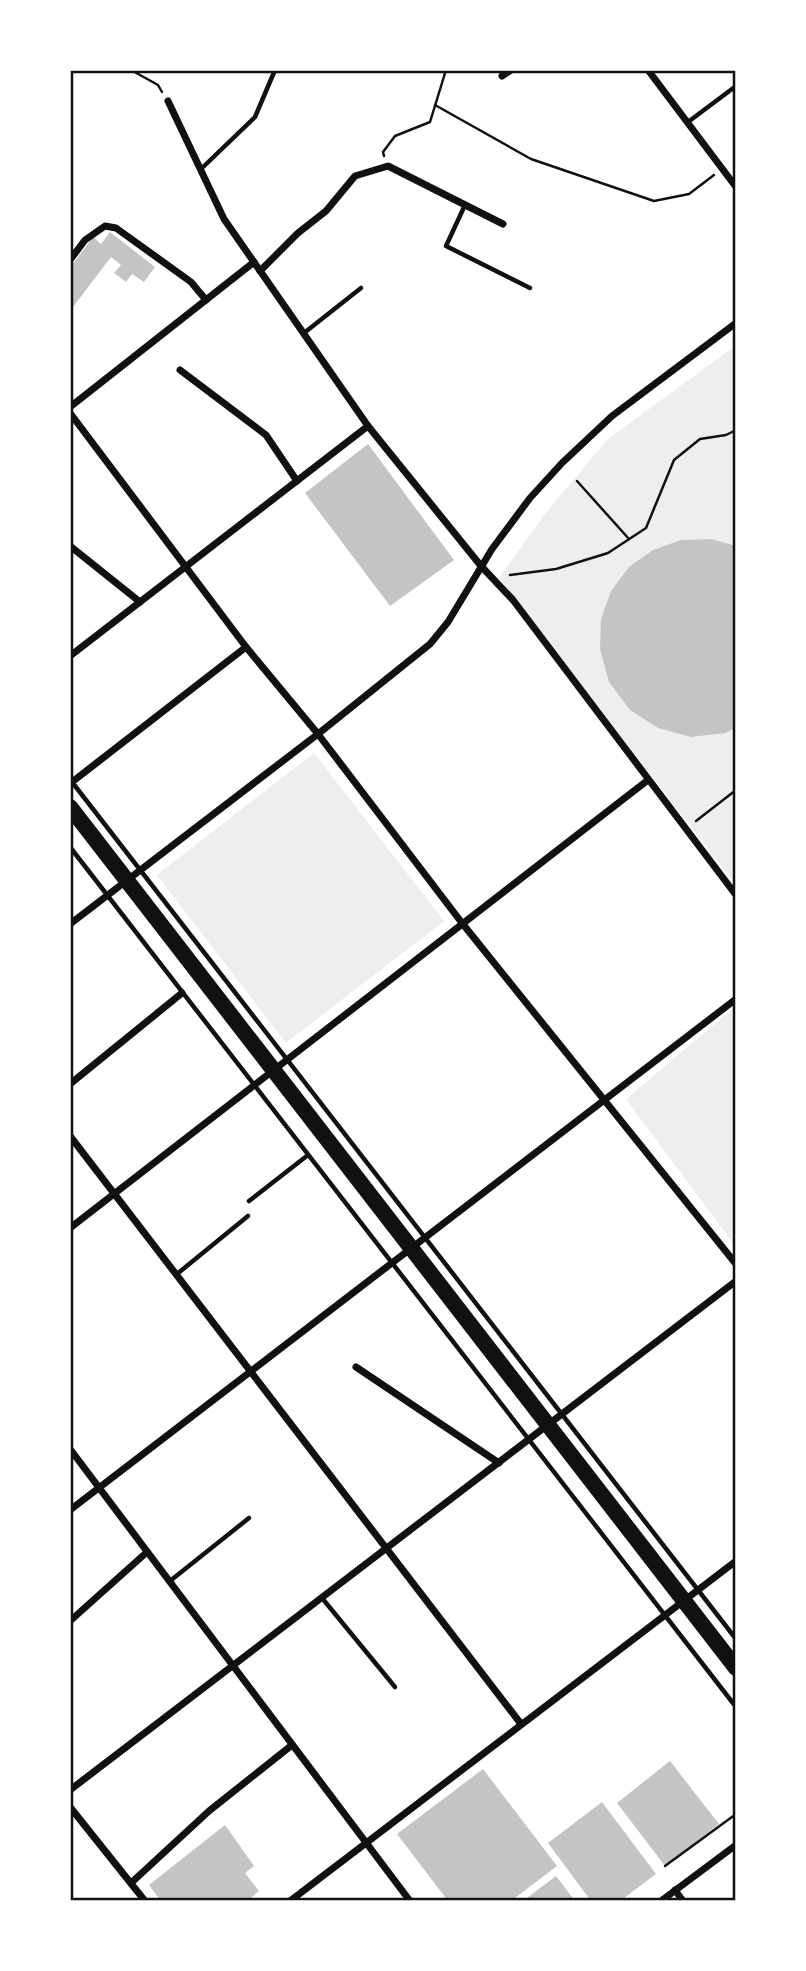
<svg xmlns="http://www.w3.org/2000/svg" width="806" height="1971" font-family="'Work Sans',sans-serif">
<rect width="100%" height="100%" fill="#fff"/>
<g fill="#eee">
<polygon points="736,345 736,885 499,578 544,515 607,440"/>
<polygon points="314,753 444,921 286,1043 157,875"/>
<polygon points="736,1006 736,1247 626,1099"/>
</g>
<g fill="#c4c4c4">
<polygon points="110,232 155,267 144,282 132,274 126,282 114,273 121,265 111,257 70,311 70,268 93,237 101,244"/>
<polygon points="368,444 454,560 390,606 305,493"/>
<polygon points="711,539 736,546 736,728 725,733 691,737 658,728 630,710 609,682 600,649 601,619 611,591 629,567 653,550 681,540"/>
<polygon points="670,1761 719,1824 665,1866 617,1803"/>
<polygon points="483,1769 557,1866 511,1901 448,1901 397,1834"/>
<polygon points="602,1802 656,1874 620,1901 591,1901 548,1843"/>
<polygon points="225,1825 254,1866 245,1873 259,1891 247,1901 161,1901 149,1885"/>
<polygon points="556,1876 575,1901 523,1901"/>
</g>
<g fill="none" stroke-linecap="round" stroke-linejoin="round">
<g stroke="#111" stroke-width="2.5">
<polyline points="131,70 158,85 162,92"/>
<polyline points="435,105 531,159 654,201 689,194 714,175"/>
<polyline points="384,156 383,152 395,136 430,122 446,70"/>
<polyline points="577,481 629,539"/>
<polyline points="510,575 556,569 608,553 646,528 674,460 700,439 726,435 736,430"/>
<polyline points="696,821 736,790"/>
<polyline points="665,1866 736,1814"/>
</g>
<g stroke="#111" stroke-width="4.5">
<polyline points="688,122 736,86"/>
<polyline points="201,169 255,117 275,70"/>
<polyline points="465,205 446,246 530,288"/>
<polyline points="304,333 361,288"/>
<polyline points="72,782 736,1639"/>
<polyline points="70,847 736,1707"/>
<polyline points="249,1201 308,1155"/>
<polyline points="177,1274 248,1216"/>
<polyline points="170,1581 249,1518"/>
<polyline points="322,1598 395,1687"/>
</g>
<g stroke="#111" stroke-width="7">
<polyline points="648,70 736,187"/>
<polyline points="502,76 511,70"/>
<polyline points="168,101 224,219 368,426 481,566 513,600 736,895"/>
<polyline points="70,260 85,240 105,226 116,228 191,282 206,300"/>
<polyline points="260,271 298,233 326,211 355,176 388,166 503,224"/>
<polyline points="180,370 266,435 297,481"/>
<polyline points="70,407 254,262"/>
<polyline points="70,413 246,647 318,734 462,923 736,1264"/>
<polyline points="70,546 140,602"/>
<polyline points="70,656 368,426"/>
<polyline points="72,782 246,647"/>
<polyline points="70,924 318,734 430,644 448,622 492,549 530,498 562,463 612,416 736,323"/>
<polyline points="70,1084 182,993"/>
<polyline points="70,1136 521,1724"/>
<polyline points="70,1228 648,780"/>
<polyline points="356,1367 499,1463"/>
<polyline points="70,1449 410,1901"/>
<polyline points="70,1510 736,999"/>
<polyline points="70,1621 147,1552"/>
<polyline points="70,1790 736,1281"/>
<polyline points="70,1807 145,1901"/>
<polyline points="131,1883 209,1811 292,1745"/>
<polyline points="675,1890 683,1901"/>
<polyline points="290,1901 736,1561"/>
<polyline points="661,1901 736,1845"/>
</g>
<polyline stroke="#111" stroke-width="16" points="70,807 736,1668"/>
</g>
<rect width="806" height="1971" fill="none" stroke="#ffffff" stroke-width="144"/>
<rect x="72" y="72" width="662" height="1827" fill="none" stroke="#111" stroke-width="2.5"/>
</svg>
